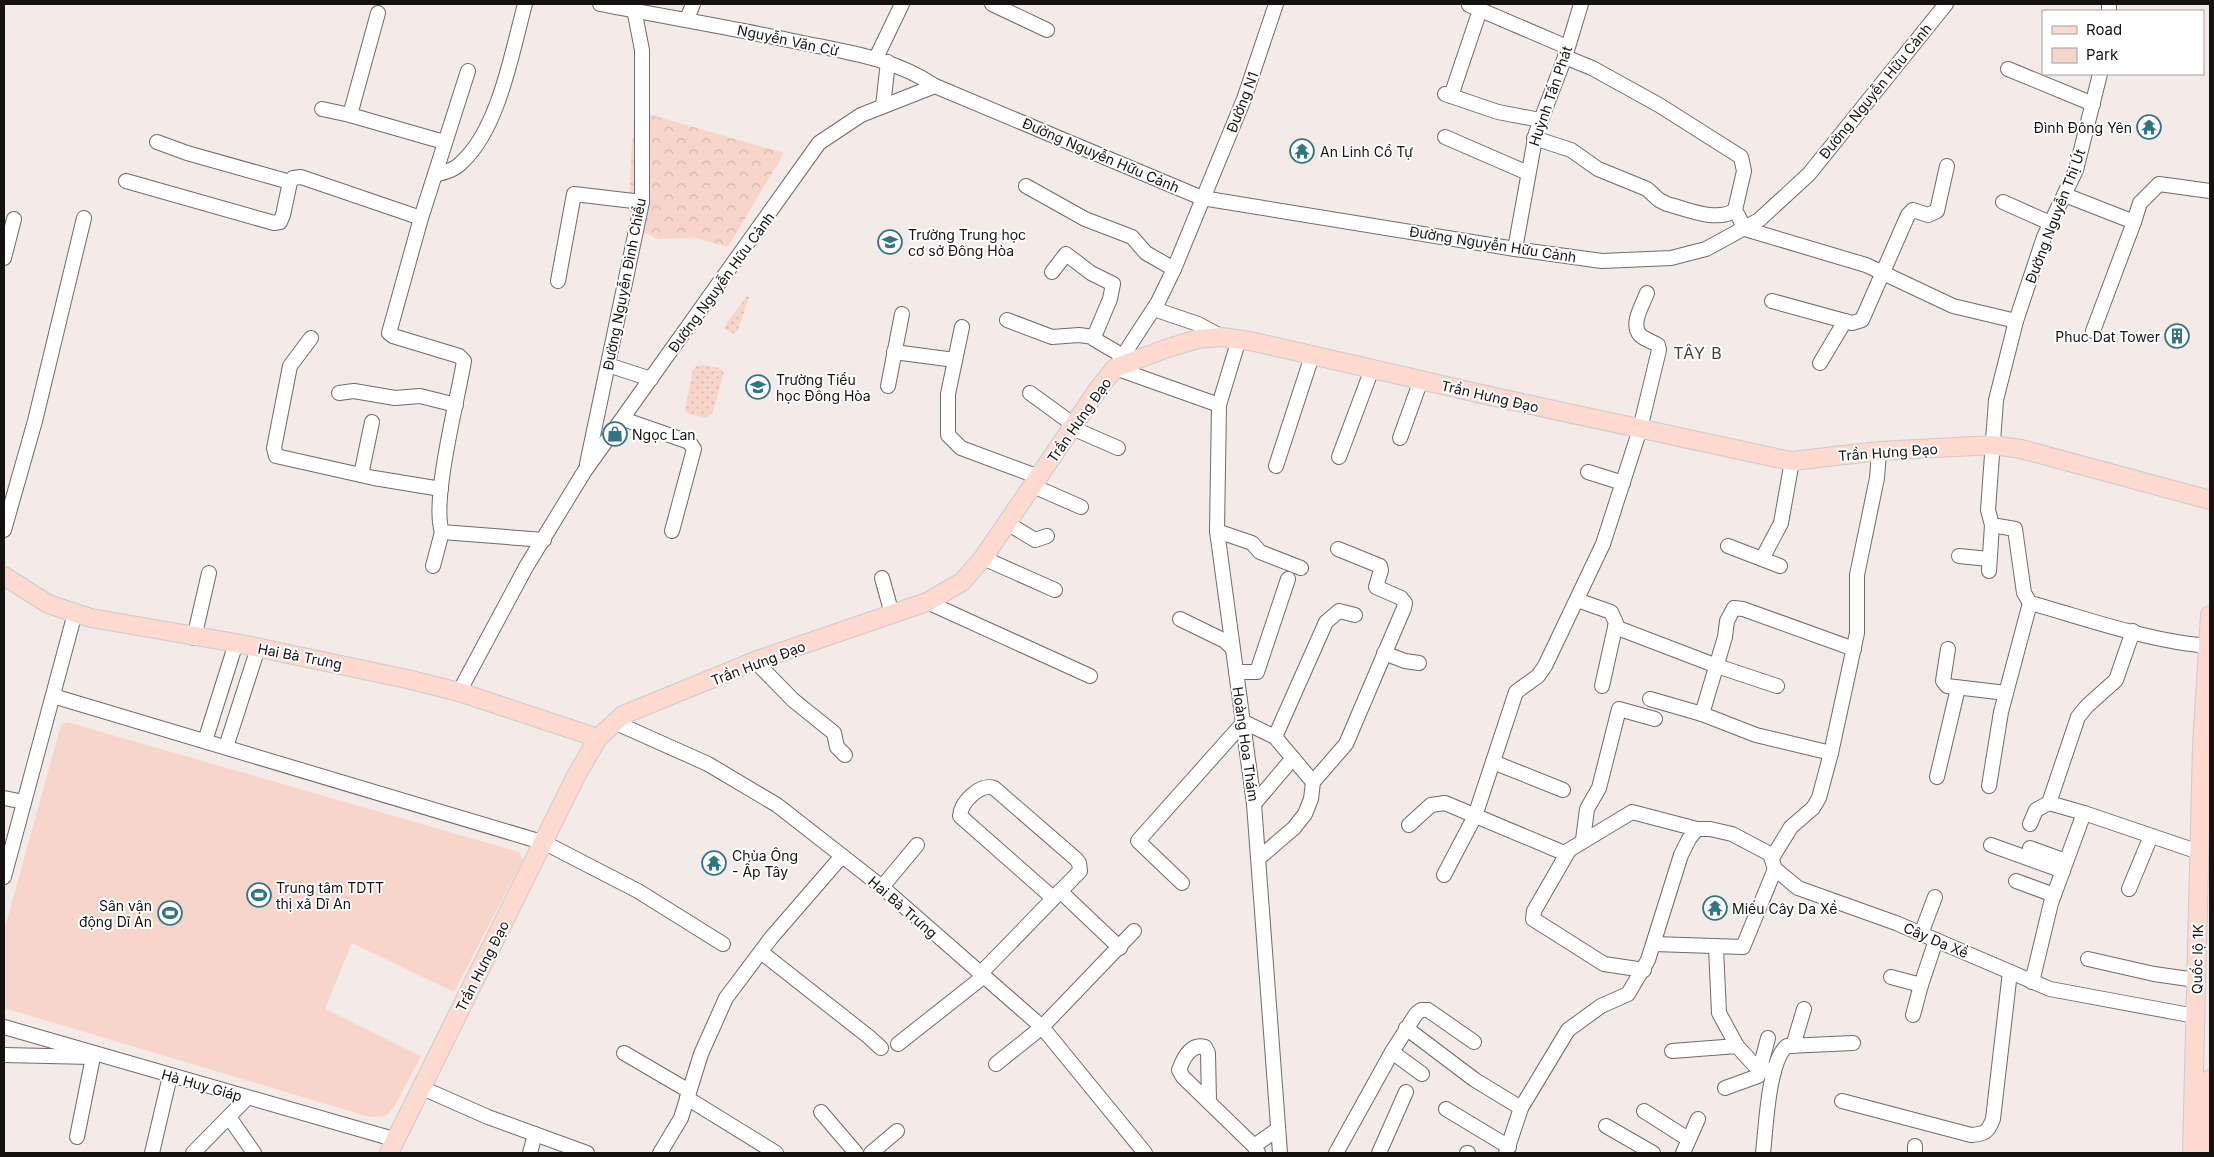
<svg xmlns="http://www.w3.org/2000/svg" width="2214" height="1157" font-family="Inter,sans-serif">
<defs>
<pattern id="grass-dots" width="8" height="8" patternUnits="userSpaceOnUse" patternTransform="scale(1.25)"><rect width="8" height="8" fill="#f8d5cb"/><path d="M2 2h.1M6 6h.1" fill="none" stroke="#d4b6ad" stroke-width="1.8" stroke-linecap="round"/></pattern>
<pattern id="forest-crowns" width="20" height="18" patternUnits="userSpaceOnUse" patternTransform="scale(1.25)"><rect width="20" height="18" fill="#f8d5cb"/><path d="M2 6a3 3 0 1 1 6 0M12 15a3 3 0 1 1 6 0" fill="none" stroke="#d4b6ad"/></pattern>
</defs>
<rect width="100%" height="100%" fill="#f4eae8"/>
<g fill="url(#grass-dots)">
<polygon points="747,296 749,297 738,330 734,334 724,329 726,324"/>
<polygon points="702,365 719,368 724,373 712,414 705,418 687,413 685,410 693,370 696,366"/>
</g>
<polygon fill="url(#forest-crowns)" points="648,114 784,153 728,247 695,238 657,239 631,226 629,209 632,140"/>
<polygon fill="#f8d5cb" points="67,722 519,852 523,860 454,992 352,943 325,1009 421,1056 393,1109 385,1116 370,1117 4,1008 4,931 61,725"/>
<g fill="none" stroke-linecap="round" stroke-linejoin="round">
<g stroke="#726a68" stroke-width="16">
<g id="minor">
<path d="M600,4C666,17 732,28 798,42C846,52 894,58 935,86"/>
<polyline points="992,4 1047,30"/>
<polyline points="1469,5 1567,47"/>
<polyline points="2109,11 2109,4"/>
<polyline points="378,13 350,115 444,142"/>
<polyline points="687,19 693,4"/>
<polyline points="1565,57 1592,68 1659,105 1741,157 1744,171 1735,210 1745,229 1866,265 1953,306 2016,321"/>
<polyline points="876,58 902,4"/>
<polyline points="2008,69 2093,104"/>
<path d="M468,71L421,218L389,333L393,336L459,356L464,361C458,398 431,501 442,532L544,540"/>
<path d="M2100,74L2076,170L2044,237L2016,321L1996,400L1988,510L1992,525L2015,529L2024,593L2030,603C2088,619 2148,641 2208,646"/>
<polyline points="1445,94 1498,112 1540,120"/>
<polyline points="1451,96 1480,10"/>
<polyline points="883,106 888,62"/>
<polyline points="322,109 350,115"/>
<polyline points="1445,137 1528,173"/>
<path d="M1534,138L1571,150L1598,169L1647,189L1659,200L1667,204C1687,209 1717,223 1735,210"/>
<path d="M435,175C445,172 455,170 462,162C499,128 512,52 525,4"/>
<polyline points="126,181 274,223 280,222 283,215 290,182 187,153 157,142"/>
<polyline points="290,182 293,178 301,177 421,218"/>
<polyline points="1026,186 1085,219 1132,237 1146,253 1174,269"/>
<polyline points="2065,195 2134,222 2140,203 2159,184 2210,191"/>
<polyline points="2003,202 2050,223"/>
<polyline points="1515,249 1536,133 1565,57 1581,4"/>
<polyline points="4,258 14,219"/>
<polyline points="1052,272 1066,254 1091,273 1113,284 1110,299 1094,337"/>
<polyline points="558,281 574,194 642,202"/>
<polyline points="1772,301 1852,323 1862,320 1908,215 1913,210 1928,215 1937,211 1947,166"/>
<polyline points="1154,309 1198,324 1222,337"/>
<polyline points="1007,320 1052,337 1079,335 1094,337 1094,339 1123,356"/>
<polyline points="962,327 948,394 948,435 961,448 1039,477"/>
<polyline points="2093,331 2134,222"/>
<polyline points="311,338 290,366 274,448 276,456 374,478 441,489"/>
<polyline points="1239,339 1219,405 1217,531 1254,804 1280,1153"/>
<polyline points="894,352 955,360"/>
<polyline points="1820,363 1845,321"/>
<polyline points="608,365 651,379"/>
<polyline points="888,386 902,314"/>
<polyline points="339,393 354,391 395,398 420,396 456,405"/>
<polyline points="1030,393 1074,425"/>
<polyline points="1219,405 1115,368 1158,302 1174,269 1244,99 1276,4"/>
<polyline points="623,419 689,442 694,449 672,531"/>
<polyline points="1072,428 1118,448"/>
<polyline points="1400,438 1421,380"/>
<polyline points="1339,457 1372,369"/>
<polyline points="587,464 642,202 642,50 633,4"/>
<polyline points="1276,466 1312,356"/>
<polyline points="1588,472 1623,483"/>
<polyline points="361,475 372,422"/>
<polyline points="1033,486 1081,507"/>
<polyline points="1007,523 1035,540 1047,536"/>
<polyline points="4,530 35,421 84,218"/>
<polyline points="1217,531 1252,543 1260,552 1301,568"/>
<polyline points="1728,546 1762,559 1781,523 1792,461"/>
<polyline points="1959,556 1989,559"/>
<polyline points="983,558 1055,590"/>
<polyline points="1762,559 1780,566"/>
<polyline points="433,566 442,532"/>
<polyline points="1989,571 1992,525"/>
<polyline points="882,578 892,614"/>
<polyline points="1577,600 1611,612 1616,623 1602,686"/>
<polyline points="927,602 1090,676"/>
<polyline points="1180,619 1225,641 1232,648"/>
<polyline points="1615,627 1717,666 1777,686"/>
<polyline points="194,638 209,573"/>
<polyline points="1948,649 1943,681 1947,686 2006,693"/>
<polyline points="1384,653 1405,661 1419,663"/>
<polyline points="755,661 793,700 834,733 837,747 845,755"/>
<polyline points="1236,672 1257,672 1288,579"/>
<polyline points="459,692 526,567 584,472 819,143 861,115 935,86 1202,198 1515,249 1602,261 1671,258 1706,249 1759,220 1809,174 1946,4"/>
<polyline points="53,696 545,843 638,891 723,944"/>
<polyline points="1650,699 1702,714"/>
<polyline points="614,722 708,764 777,805 882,887 1042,1027 1145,1153"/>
<polyline points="1275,737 1326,622 1339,611 1355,615"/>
<polyline points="205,741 236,643"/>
<polyline points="226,747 258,648"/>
<polyline points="1831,753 1756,735 1702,714 1725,637 1727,621 1734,608 1743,609 1854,649"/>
<polyline points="1493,762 1563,790"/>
<polyline points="1937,777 1958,688"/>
<polyline points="1989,786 2001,712 2030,603"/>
<polyline points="4,798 24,802"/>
<polyline points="2049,803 2078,717 2087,706 2116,680 2133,631"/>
<polyline points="1254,804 1293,758"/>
<polyline points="2030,824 2036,810 2049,803 2084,813"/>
<polyline points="1409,825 1431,805 1445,803 1564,853 1632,812 1697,829 1710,829 1732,834 1770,854 1775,869 1798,888 1896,923 2050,989 2195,1016"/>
<polyline points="1583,840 1587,809 1599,788 1619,709 1655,719"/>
<polyline points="1991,845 2063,871"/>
<polyline points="2030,848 2066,861"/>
<polyline points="1568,852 1534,911 1533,919 1604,964 1644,970"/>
<polyline points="1259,858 1294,828 1305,814 1311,799 1313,782 1346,744 1404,608 1405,603 1401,598 1376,587 1381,570 1380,566 1338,549"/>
<polyline points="1772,858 1791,827 1813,808 1819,798 1831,753 1857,633 1857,575 1877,478 1879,451"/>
<path d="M1444,875L1475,816L1516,692L1538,676L1545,666L1603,544L1640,429L1659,350L1658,345C1653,342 1644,339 1640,335C1630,324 1643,304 1647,293"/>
<polyline points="4,877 75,613"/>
<polyline points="2016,881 2054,895"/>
<polyline points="1182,883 1138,841 1244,722 1275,737 1313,782"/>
<polyline points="882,887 917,845"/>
<polyline points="2129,889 2151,836"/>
<polyline points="1060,891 1120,948"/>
<polyline points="1921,934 1935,897"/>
<polyline points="1654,944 1743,947 1775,869"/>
<polyline points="1716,948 1719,1013 1737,1046"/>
<polyline points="761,952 869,1037 881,1048"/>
<polyline points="2088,959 2154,974 2196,980"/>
<path d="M980,974L1080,871L1079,863L1076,859L994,788C980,783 961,802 960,816L1053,898"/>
<polyline points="1891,977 1921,985 1936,940"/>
<polyline points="2032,982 2051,903 2084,813 2199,852"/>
<polyline points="1913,1015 1921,985"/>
<polyline points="4,1027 397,1140"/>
<polyline points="1406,1028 1475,1080 1521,1108"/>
<polyline points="898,1044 983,977"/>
<polyline points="1793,1046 1804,1009"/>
<polyline points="1672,1051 1737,1046 1756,1067 1774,1072"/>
<polyline points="1392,1052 1422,1074"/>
<polyline points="624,1053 689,1091"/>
<polyline points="4,1055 92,1057"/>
<polyline points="996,1064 1042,1027 1134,931"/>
<polyline points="420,1087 488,1117 587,1153"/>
<polyline points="1725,1088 1758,1076 1768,1038"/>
<polyline points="687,1098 776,1153"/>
<path d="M1209,1101L1208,1053L1205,1047C1191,1043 1183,1059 1179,1070L1183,1077L1254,1146L1258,1153"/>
<path d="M1842,1101L1971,1135C1985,1134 1988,1132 1993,1119L2010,972"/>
<polyline points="1446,1109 1509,1147"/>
<polyline points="1644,1111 1688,1139"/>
<polyline points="821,1112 856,1153"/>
<polyline points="229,1117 254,1153"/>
<polyline points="1606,1126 1653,1153"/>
<polyline points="77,1137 93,1057"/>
<polyline points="1254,1146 1278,1129"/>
<polyline points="1915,1146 1915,1153"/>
<polyline points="152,1153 170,1076"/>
<polyline points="193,1153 247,1098"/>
<polyline points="530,1153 535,1134"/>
<polyline points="660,1153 681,1118 701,1054 726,998 771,938 842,856"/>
<polyline points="871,1153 897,1131"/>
<polyline points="1336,1153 1392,1052 1416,1014 1421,1010 1428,1010 1474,1042"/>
<polyline points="1379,1153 1406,1092"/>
<polyline points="1467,1153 1468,1153"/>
<polyline points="1506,1153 1521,1108 1568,1030 1601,1006 1628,994 1648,960 1681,855 1689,839 1697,829"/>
<polyline points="1683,1153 1698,1119"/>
<path d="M1763,1153C1766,1129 1768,1061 1787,1046L1853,1043"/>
</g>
</g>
<g stroke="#cccbcb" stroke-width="20">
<g id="major">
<polyline points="4,576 48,604 91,618 236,643 407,679 459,692 598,738"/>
<polyline points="389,1153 576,776 598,738 623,715 755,661 927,602 962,582 983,558 1099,388 1115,368 1165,349 1198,339 1222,337 1250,341 1499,398 1781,459 1792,461 1879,451 1993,445 2021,449 2210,500"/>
<polyline points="2192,1153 2202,745 2210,615"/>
<polyline points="2208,1153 2210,1079"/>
</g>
</g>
<use href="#minor" stroke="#fff" stroke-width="14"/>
<use href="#major" stroke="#fed9d0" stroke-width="18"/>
</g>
<defs>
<g id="temple-ring" transform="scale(1.25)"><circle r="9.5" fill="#fff" stroke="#317585" stroke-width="1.5"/><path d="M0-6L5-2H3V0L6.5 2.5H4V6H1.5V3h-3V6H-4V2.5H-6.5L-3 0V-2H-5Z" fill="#317585"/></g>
<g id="school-ring" transform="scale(1.25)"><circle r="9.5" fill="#fff" stroke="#317585" stroke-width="1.5"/><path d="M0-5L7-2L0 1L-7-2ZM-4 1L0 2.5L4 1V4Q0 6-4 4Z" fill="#317585"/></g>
<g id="building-ring" transform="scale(1.25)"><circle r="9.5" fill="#fff" stroke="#317585" stroke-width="1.5"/><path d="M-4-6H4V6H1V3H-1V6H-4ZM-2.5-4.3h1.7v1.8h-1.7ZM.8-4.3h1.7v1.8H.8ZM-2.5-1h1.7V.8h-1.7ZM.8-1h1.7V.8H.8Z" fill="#317585"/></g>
<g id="shop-ring" transform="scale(1.25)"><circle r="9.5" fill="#fff" stroke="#317585" stroke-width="1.5"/><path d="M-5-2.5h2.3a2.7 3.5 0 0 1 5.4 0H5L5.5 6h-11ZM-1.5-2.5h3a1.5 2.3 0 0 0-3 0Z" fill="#317585"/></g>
<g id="stadium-ring" transform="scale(1.25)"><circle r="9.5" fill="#fff" stroke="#317585" stroke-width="1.5"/><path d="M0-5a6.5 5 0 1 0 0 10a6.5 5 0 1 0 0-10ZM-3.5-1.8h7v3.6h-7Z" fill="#317585"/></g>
</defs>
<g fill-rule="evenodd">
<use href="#temple-ring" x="2149" y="127"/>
<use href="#temple-ring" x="1302" y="151"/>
<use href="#school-ring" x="890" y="242"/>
<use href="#building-ring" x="2177" y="336"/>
<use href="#school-ring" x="758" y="387"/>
<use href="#shop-ring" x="615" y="434"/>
<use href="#temple-ring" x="714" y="863"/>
<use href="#stadium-ring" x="259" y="895"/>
<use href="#temple-ring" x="1715" y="908"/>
<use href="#stadium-ring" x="170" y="913"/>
</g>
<g text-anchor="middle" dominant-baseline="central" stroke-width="4" stroke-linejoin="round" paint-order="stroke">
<g font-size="14" fill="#151111" stroke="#fff">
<text transform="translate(788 40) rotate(12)">Nguyễn Văn Cừ</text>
<text transform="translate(1875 91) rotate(-51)">Đường Nguyễn Hữu Cảnh</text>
<text transform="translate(1550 96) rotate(-71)">Huỳnh Tấn Phát</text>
<text transform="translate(1242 102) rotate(-69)">Đường N1</text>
<text transform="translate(1101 155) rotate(23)">Đường Nguyễn Hữu Cảnh</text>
<text transform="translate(2055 216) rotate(-69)">Đường Nguyễn Thị Út</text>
<text transform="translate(1493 244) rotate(9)">Đường Nguyễn Hữu Cảnh</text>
<text transform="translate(721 282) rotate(-54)">Đường Nguyễn Hữu Cảnh</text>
<text transform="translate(624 284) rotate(-79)">Đường Nguyễn Đình Chiểu</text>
<text transform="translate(1490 396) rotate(13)">Trần Hưng Đạo</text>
<text transform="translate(1079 420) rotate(-55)">Trần Hưng Đạo</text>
<text transform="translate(1888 452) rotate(-4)">Trần Hưng Đạo</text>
<text transform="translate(300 656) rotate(11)">Hai Bà Trưng</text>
<text transform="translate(758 663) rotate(-21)">Trần Hưng Đạo</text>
<text transform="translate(1246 744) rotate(82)">Hoàng Hoa Thám</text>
<text transform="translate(903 907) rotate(41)">Hai Bà Trưng</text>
<text transform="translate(1936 940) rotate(23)">Cây Da Xề</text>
<text transform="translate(2197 959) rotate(-89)">Quốc lộ 1K</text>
<text transform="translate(482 966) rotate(-63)">Trần Hưng Đạo</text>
<text transform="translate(202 1085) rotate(16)">Hà Huy Giáp</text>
</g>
<g font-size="14" fill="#151111" stroke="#fff" text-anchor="start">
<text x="2132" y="127" text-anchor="end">Đình Đông Yên</text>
<text x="1320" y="151">An Linh Cổ Tự</text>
<text x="908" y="234">Trường Trung học<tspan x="908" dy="16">cơ sở Đông Hòa</tspan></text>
<text x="2160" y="336" text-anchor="end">Phuc Dat Tower</text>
<text x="776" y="379">Trường Tiểu<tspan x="776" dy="16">học Đông Hòa</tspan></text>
<text x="632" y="434">Ngọc Lan</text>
<text x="732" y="855">Chùa Ông<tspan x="732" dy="16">- Ấp Tây</tspan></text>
<text x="276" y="887">Trung tâm TDTT<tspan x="276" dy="16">thị xã Dĩ An</tspan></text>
<text x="152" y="905" text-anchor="end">Sân vận<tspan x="152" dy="16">động Dĩ An</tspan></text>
<text x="1732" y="908">Miếu Cây Da Xề</text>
</g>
<g font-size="16" letter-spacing="1" fill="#463e3c" stroke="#fff">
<text x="1698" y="353">TÂY B</text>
</g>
</g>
<rect width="2214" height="1157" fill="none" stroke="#151111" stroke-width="10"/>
<rect x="2042" y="10" width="162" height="65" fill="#ffffff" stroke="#a1a0a0"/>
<rect x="2052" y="26" width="25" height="8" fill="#fed9d0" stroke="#a1a0a0"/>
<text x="2086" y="35" font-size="15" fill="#151111">Road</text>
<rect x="2052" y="48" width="25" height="15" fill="#f8d5cb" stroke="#a1a0a0"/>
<text x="2086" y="60" font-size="15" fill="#151111">Park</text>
</svg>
